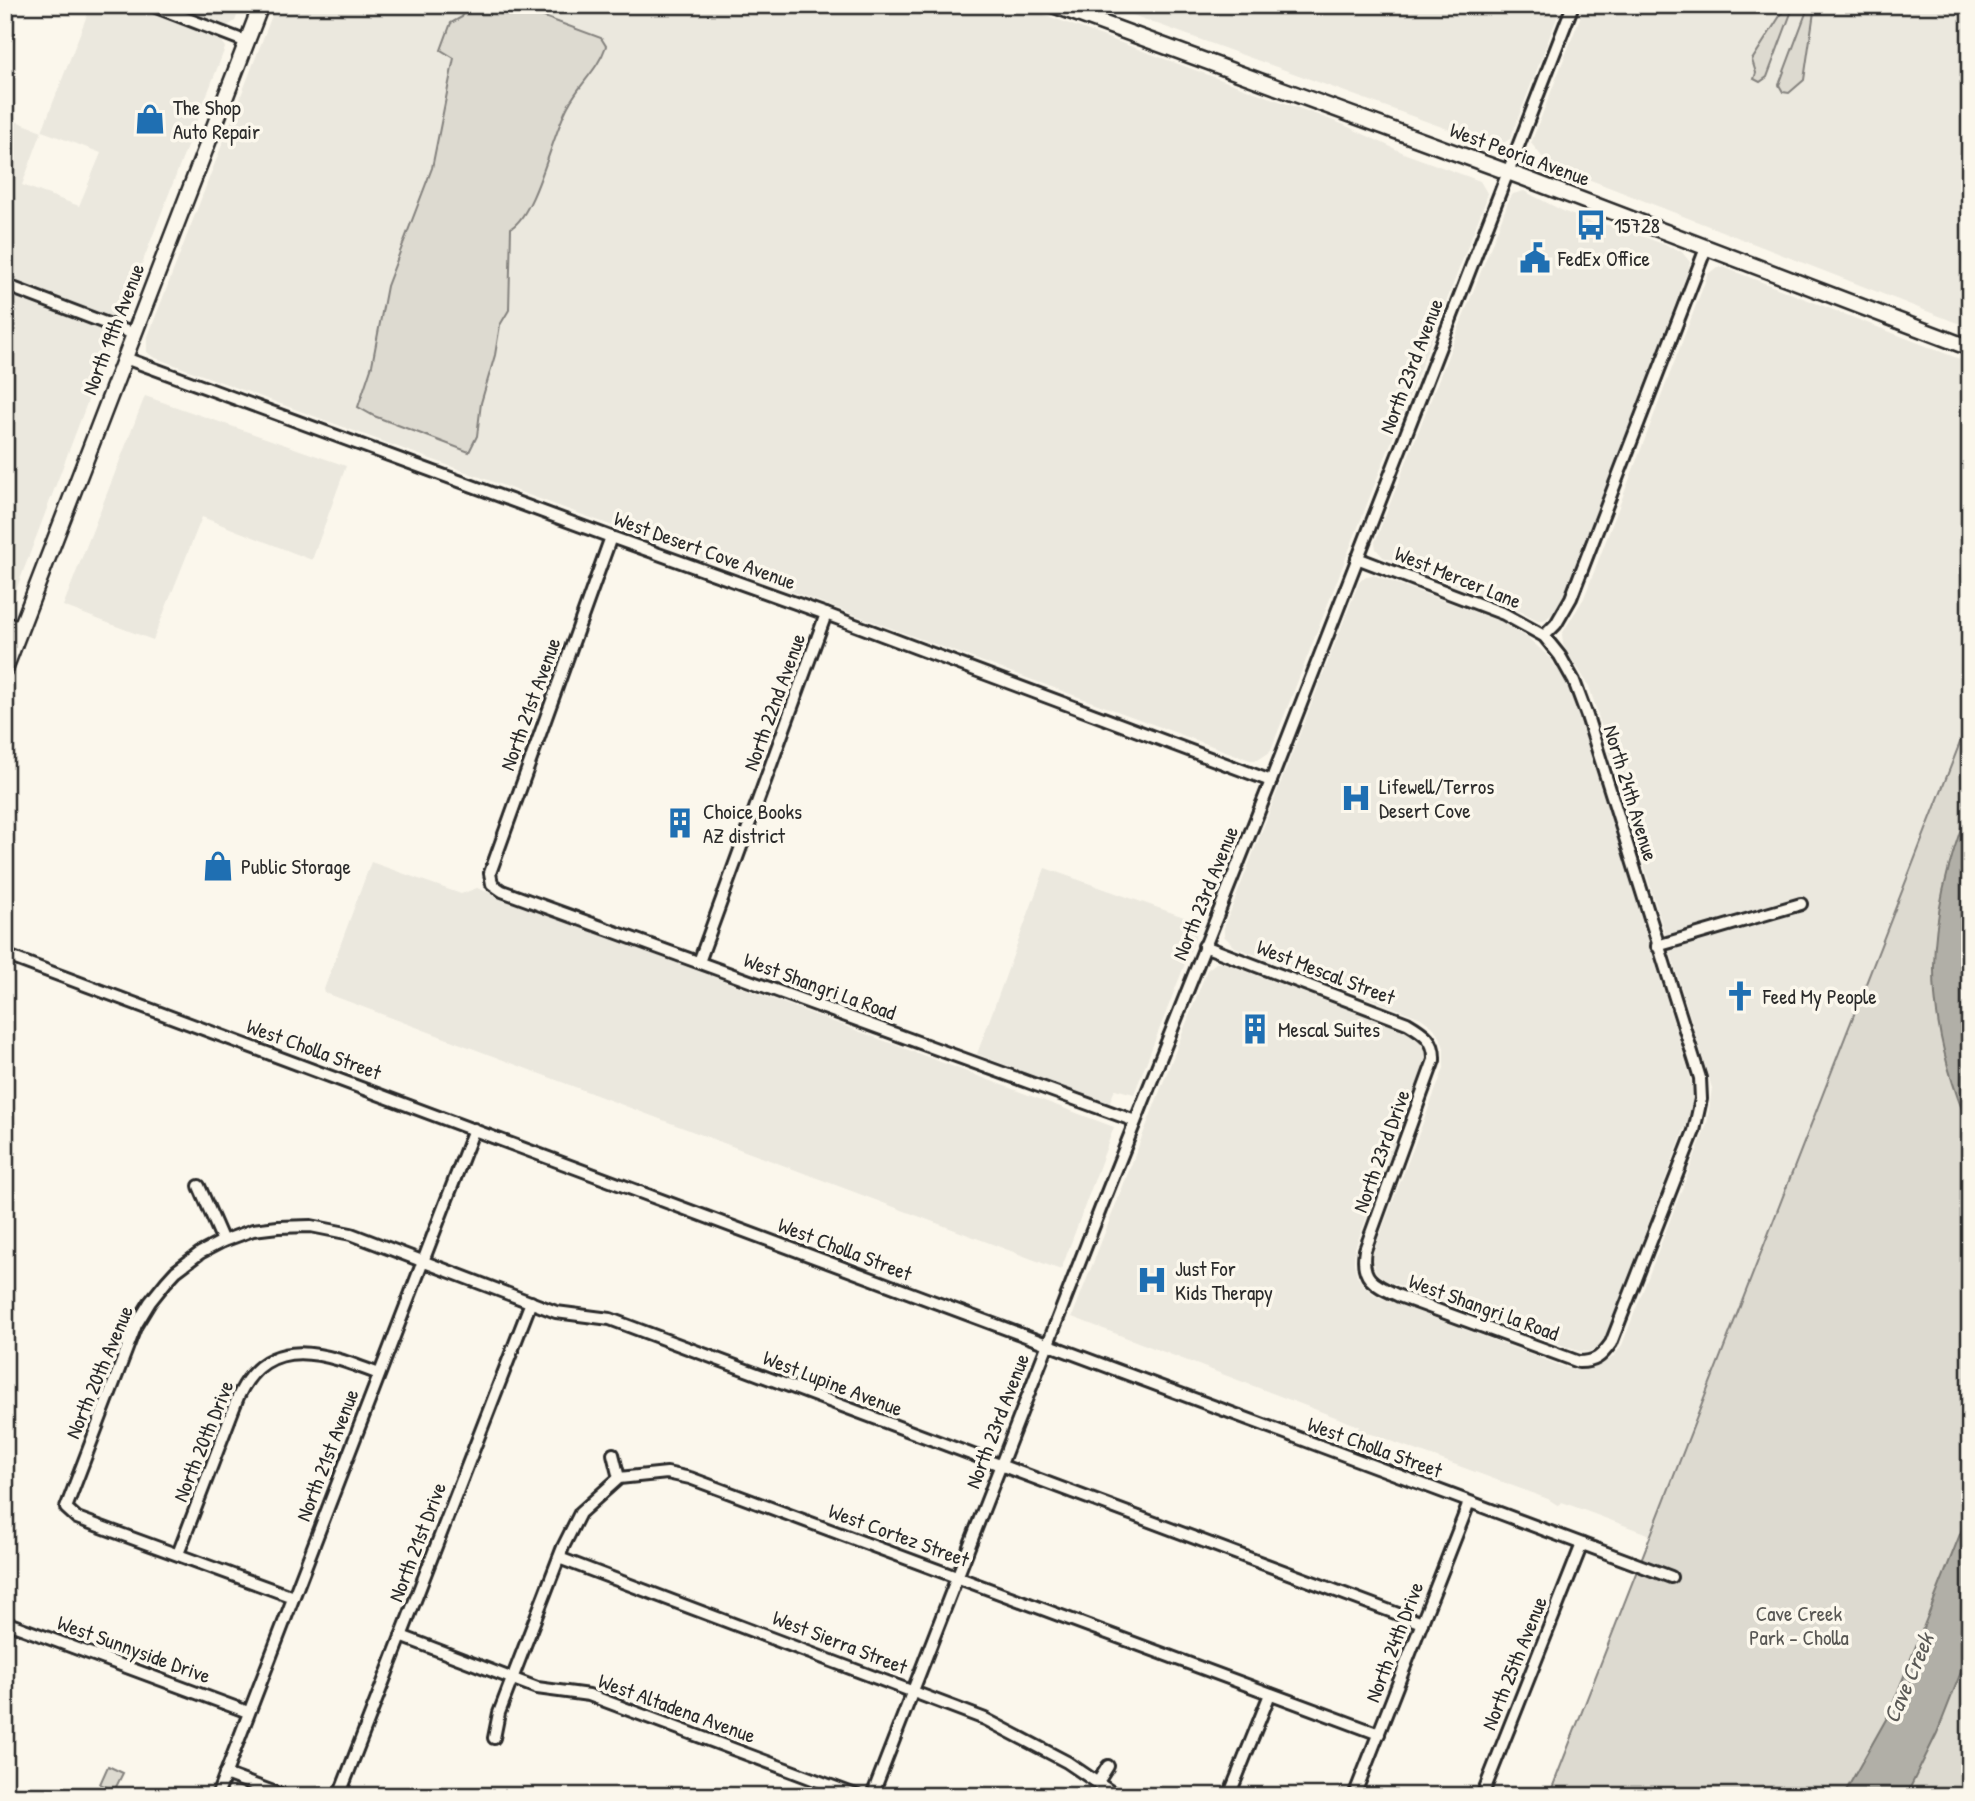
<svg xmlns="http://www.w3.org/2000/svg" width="1975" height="1801" font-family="'Patrick Hand',sans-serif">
<rect width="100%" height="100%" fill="#fbf7ec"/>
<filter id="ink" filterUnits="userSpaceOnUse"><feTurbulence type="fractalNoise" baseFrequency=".0143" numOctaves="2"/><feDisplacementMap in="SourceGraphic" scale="14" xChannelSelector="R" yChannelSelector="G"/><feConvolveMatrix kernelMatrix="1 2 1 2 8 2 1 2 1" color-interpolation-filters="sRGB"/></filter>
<g filter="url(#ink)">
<g fill="#ebe8de" fill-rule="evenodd">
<path d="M91,5H137L221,38L225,48L123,313L113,318L5,278V117L42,131ZM42,131L101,153L79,206L22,185Z"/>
<polygon points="169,5 241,5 235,21 226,27"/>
<polygon points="276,5 1018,5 1342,124 1406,154 1480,181 1487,193 1486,200 1270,752 1258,760 1250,760 153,357 147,352 147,339"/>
<polygon points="1105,5 1562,5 1510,139 1497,147"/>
<polygon points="1585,5 1970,5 1970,328 1547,163 1531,143"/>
<polygon points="1524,191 1565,212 1593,223 1616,226 1681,251 1690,262 1689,268 1567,588 1553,613 1546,619 1540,621 1509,606 1383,557 1376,549 1375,542 1509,200 1513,194"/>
<polygon points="1717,267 1723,267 1970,363 1970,717 1650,1535 1562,1502 1559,1506 1548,1499 1375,1435 1357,1431 1359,1426 1072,1317 1207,970 1216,963 1224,963 1413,1034 1421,1041 1426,1050 1427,1060 1355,1248 1354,1263 1357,1276 1364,1286 1376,1296 1567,1368 1584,1370 1602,1364 1614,1356 1622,1345 1707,1124 1712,1088 1589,686 1563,645 1562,634 1584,598 1708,274"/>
<polygon points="5,291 109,332 112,337 10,606 5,609"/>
<polygon points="145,396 346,466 312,560 202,517 153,640 63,606"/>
<polygon points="1374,575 1504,623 1528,638 1545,653 1561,673 1574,698 1689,1072 1693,1091 1693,1104 1689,1117 1605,1338 1598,1347 1589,1352 1578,1351 1385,1280 1376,1272 1373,1263 1373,1253 1444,1068 1444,1048 1440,1037 1433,1027 1421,1018 1235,947 1224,936 1224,928 1359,582 1366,576"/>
<polygon points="371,862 461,894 477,888 1114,1127 1061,1270 323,992"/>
<polygon points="1045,868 1201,923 1134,1094 1115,1089 1109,1104 977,1054"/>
</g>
<g fill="#dddad0" stroke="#84827e" stroke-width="2">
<path d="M467,5H512L601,38L606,46C598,70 579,84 568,106C552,135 536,213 511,228L509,310L500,325L495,355L481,403L477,436L469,452L374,416L358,407L372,365L387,286L432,168L454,58L441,50L451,23L462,17Z"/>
<polygon points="1787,5 1794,5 1767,77 1760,82 1754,79 1756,73 1752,60"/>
<polygon points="1809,5 1815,5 1804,80 1789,93 1783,92 1779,85"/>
<polygon points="1970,717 1970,1772 1957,1796 1549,1796"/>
<polygon points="108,1766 123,1773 114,1791 100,1784"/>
</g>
<g fill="#b1afa7" stroke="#7b7a75" stroke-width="2">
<path d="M1970,804V1129C1920,1011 1924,922 1970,804Z"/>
<polygon points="1970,1509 1970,1649 1937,1733 1906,1796 1843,1796 1889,1714"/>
</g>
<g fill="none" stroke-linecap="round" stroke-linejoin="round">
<g stroke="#2b2b2b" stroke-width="16">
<g id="minor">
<polyline points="151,5 247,42"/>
<polyline points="5,285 134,334"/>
<polyline points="125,358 611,537 826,614 1271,781"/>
<polyline points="611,537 490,873 492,884 502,891 1135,1121"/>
<polyline points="5,622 21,628"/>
<polyline points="1544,636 1556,624 1571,598 1706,248"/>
<path d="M1204,946L1407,1023C1424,1033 1435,1040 1434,1060L1365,1250C1360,1280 1375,1285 1399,1296L1579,1362C1595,1362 1601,1357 1611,1343L1694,1131L1701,1099L1700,1078L1587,716L1574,681L1560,656L1544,636L1504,614L1357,558"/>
<polyline points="1657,946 1801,904"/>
<polyline points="5,955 1671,1577"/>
<polyline points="699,962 826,614"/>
<polyline points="199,1186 223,1241"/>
<polyline points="613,1454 619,1478"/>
<path d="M178,1554L238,1397C268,1331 327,1354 379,1374"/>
<polyline points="559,1558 985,1719 1067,1762 1117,1796"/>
<polyline points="293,1597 77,1518 66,1508 136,1325 150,1302 166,1282 176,1271 200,1253 223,1241 253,1230 278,1227 311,1226 351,1234 556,1312 610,1319 1422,1623"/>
<polyline points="5,1622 248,1712"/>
<polyline points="401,1636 537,1688 589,1695 858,1796"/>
<polyline points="494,1738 499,1713 512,1679 563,1547 580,1513 619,1478 667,1473 690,1478 1379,1734"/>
<polyline points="225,1774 284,1796"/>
<polyline points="1098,1782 1108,1766"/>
<polyline points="217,1796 474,1129"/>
<polyline points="339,1796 531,1302"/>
<polyline points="872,1796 1100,1210 1271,781 1573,5"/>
<polyline points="1229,1796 1270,1694"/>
<polyline points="1354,1796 1469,1503"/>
<polyline points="1482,1796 1582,1544"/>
</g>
</g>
<g stroke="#2b2b2b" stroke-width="19">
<g id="major">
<polyline points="1053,5 1524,178 1970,348"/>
<polyline points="5,669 261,5"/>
</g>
</g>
<use href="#minor" stroke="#fbf7ec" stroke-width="10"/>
<use href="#major" stroke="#fbf7ec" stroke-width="14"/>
</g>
</g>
<defs>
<g id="shop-bare" transform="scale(2.415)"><path d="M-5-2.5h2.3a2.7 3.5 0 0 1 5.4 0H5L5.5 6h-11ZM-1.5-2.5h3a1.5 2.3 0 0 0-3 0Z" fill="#1f6fb2" stroke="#fbf7ec" stroke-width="2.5" paint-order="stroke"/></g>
<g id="bus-bare" transform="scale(2.415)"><path d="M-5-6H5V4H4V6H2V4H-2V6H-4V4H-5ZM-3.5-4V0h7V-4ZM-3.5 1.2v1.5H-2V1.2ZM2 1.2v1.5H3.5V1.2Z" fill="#1f6fb2" stroke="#fbf7ec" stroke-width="2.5" paint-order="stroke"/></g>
<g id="civic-bare" transform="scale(2.415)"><path d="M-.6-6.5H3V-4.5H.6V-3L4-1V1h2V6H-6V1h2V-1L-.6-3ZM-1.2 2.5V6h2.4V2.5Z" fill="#1f6fb2" stroke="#fbf7ec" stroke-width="2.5" paint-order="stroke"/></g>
<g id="hospital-bare" transform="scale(2.415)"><path d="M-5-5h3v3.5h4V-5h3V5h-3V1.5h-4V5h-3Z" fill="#1f6fb2" stroke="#fbf7ec" stroke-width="2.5" paint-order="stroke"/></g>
<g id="building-bare" transform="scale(2.415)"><path d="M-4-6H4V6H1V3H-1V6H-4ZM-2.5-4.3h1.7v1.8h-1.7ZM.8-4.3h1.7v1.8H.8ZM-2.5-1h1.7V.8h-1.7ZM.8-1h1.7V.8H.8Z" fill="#1f6fb2" stroke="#fbf7ec" stroke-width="2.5" paint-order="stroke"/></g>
<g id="church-bare" transform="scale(2.415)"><path d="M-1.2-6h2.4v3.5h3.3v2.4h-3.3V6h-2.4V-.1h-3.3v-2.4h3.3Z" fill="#1f6fb2" stroke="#fbf7ec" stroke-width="2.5" paint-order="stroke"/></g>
</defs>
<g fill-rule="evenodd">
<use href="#shop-bare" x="150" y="119"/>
<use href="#bus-bare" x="1591" y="225"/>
<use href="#civic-bare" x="1535" y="258"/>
<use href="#hospital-bare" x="1356" y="798"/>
<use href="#building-bare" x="680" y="823"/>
<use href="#shop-bare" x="218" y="866"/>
<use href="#church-bare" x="1740" y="996"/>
<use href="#building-bare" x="1255" y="1029"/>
<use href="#hospital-bare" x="1152" y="1280"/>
</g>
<g text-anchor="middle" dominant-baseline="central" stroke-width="7" stroke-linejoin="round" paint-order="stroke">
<g font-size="21" fill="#2b2b2b" stroke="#fbf7ec" text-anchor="start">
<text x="173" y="107">The Shop<tspan x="173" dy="24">Auto Repair</tspan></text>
<text x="1614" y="225">15728</text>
<text x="1558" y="258">FedEx Office</text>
<text x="1379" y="786">Lifewell/Terros<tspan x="1379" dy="24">Desert Cove</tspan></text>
<text x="703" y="811">Choice Books<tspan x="703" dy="24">AZ district</tspan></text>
<text x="241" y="866">Public Storage</text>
<text x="1763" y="996">Feed My People</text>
<text x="1278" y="1029">Mescal Suites</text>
<text x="1175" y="1268">Just For<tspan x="1175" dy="24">Kids Therapy</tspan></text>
</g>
<g font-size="21" fill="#2b2b2b" stroke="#fbf7ec">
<text transform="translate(1520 154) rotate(20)">West Peoria Avenue</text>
<text transform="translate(113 329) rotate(-69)">North 19th Avenue</text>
<text transform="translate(1411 366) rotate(-69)">North 23rd Avenue</text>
<text transform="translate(705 550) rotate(20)">West Desert Cove Avenue</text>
<text transform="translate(1458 577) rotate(22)">West Mercer Lane</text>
<text transform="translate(774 702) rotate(-70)">North 22nd Avenue</text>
<text transform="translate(530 704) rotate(-70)">North 21st Avenue</text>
<text transform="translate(1631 793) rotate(73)">North 24th Avenue</text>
<text transform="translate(1205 893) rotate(-68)">North 23rd Avenue</text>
<text transform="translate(1326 972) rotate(21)">West Mescal Street</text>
<text transform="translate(820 986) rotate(20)">West Shangri La Road</text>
<text transform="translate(314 1049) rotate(20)">West Cholla Street</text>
<text transform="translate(1381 1151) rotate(-70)">North 23rd Drive</text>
<text transform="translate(845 1249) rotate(21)">West Cholla Street</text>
<text transform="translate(1484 1307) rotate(20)">West Shangri la Road</text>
<text transform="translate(99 1372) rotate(-67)">North 20th Avenue</text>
<text transform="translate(833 1383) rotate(21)">West Lupine Avenue</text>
<text transform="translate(997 1421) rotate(-69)">North 23rd Avenue</text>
<text transform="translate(203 1441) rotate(-68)">North 20th Drive</text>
<text transform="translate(1375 1447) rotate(20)">West Cholla Street</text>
<text transform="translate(327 1455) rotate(-69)">North 21st Avenue</text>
<text transform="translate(899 1535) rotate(20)">West Cortez Street</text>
<text transform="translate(417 1542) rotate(-69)">North 21st Drive</text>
<text transform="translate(840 1642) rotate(21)">West Sierra Street</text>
<text transform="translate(1394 1642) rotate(-69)">North 24th Drive</text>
<text transform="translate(134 1649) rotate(20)">West Sunnyside Drive</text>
<text transform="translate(1514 1663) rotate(-68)">North 25th Avenue</text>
<text transform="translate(677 1708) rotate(20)">West Altadena Avenue</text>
</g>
<g font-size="21" fill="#585754" stroke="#fbf7ec">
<text x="1799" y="1613">Cave Creek<tspan x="1799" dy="24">Park - Cholla</tspan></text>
</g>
<g font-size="23" font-style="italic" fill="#5a5956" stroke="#fbf7ec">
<text transform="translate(1908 1678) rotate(-67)">Cave Creek</text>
</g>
</g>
<rect width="1975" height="1801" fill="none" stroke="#fbf7ec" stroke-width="28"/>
<rect x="14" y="14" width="1947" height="1773" fill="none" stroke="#2b2b2b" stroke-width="2.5" filter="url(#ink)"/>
</svg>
